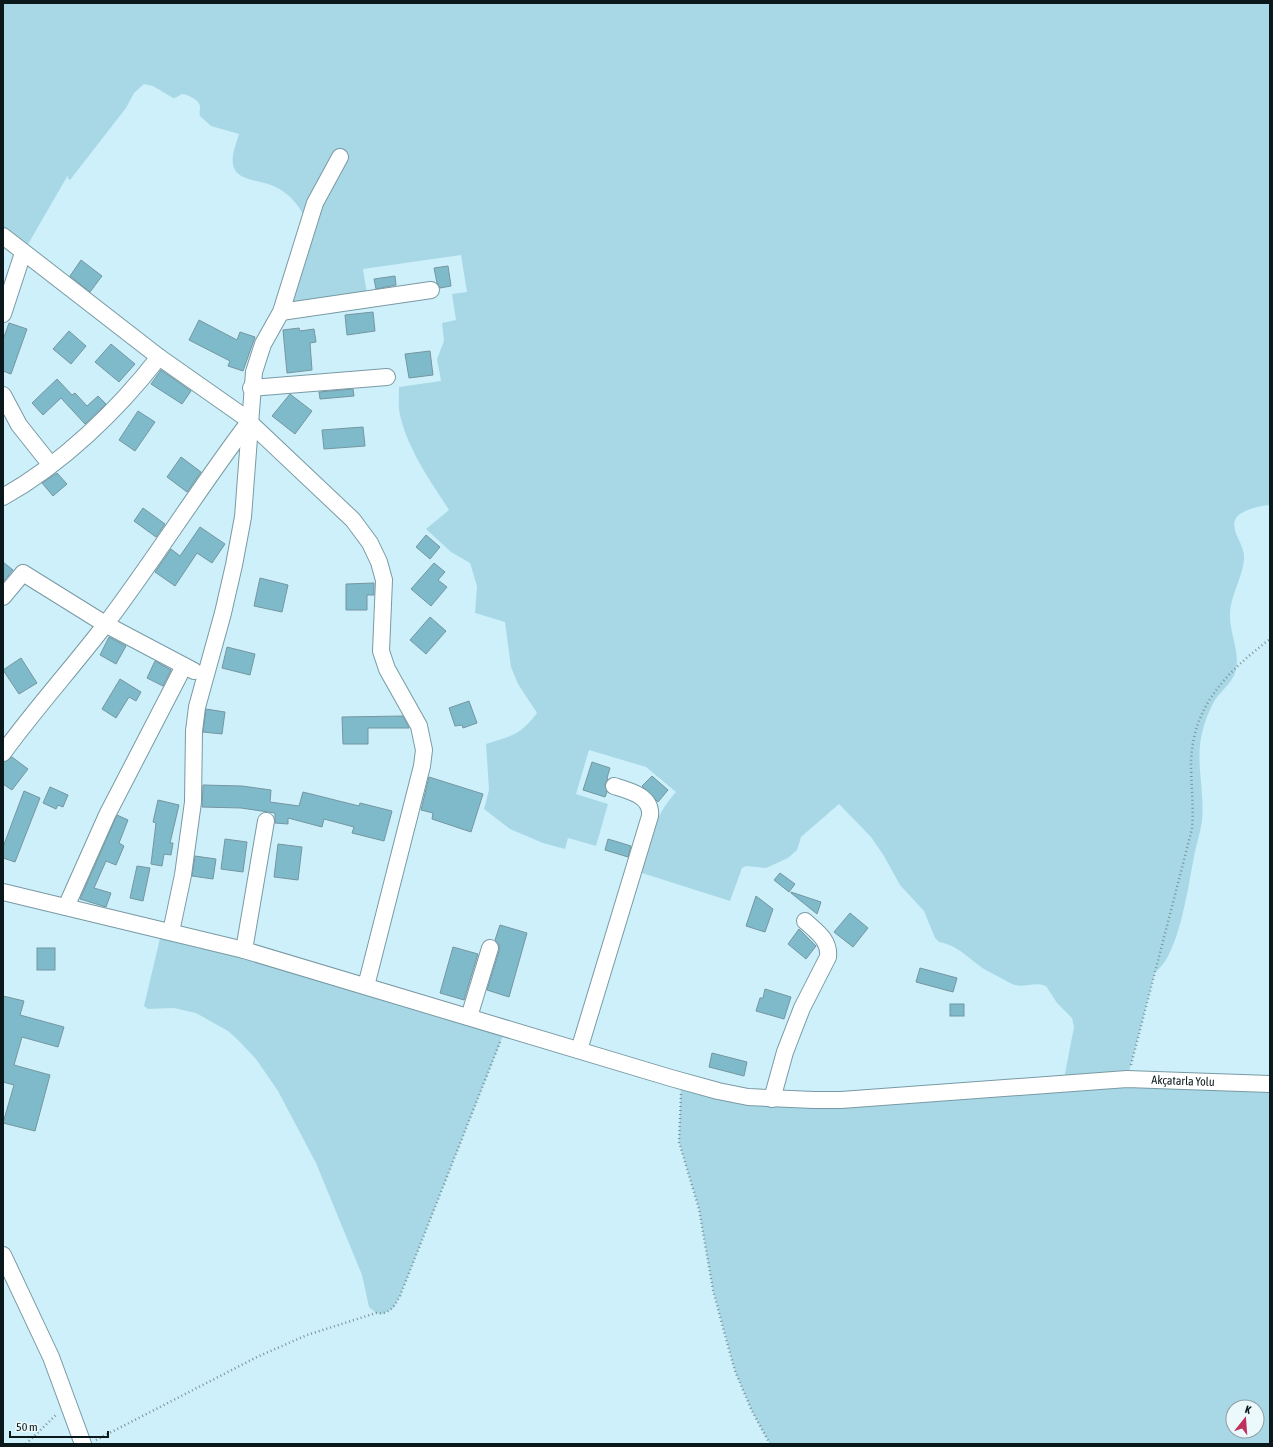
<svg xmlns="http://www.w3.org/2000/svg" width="1273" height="1447" font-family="'Asap Condensed',sans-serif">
<rect width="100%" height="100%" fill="#cdf0fb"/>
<g fill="#a8d8e6" fill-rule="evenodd">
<path d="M3,3H1270V505C1260,506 1239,510 1235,520C1231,533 1245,545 1244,558C1243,578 1230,595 1230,616C1230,634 1240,653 1236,670C1233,682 1222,690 1215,700C1209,710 1205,721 1202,733C1195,763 1205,791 1202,821C1200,835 1195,848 1193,862C1188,888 1178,958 1155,972L1127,1079L1270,1084V1444H770L752,1411L735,1371L713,1290L699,1209L679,1142L681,1081L748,1097L1063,1084L1074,1027L1072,1018L1057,1003L1046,986C1033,981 1024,989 1012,984C1003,979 993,974 984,969C968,958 959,946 939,942L935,938L924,911L900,885L884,856L871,837L839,804L801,837L797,850L788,858L766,868L746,866L742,868L730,901L639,872C649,840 653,818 676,792L646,767L589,750L576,794L608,804L596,846L568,838L565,849L543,843L510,829L484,809L489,790L486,744C512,736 520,735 537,713L518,684L511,667L505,622L475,613L477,586L470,563L451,552L426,529L449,510C430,480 408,450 400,415C398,407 399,396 399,387L441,381L437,359L444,341L442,323L456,320L452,294L467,292L461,255L363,269L368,300L281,312C285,300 308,232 306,224C303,207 287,191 271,185C261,181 240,180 235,170C229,159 236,145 239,134L211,126L200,116C199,113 200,110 200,106C199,100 187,94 182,94L175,98H173L153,86L144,84L134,93L126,108L70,180L68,179V175L23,253L3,236ZM1233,1407H1257V1431H1233Z"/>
<polygon points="162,930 506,1028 400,1296 393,1308 383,1314 376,1313 369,1307 362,1275 316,1163 278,1091 256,1059 239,1041 228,1031 196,1013 174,1008 148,1009 144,1006"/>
</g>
<g fill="#7fbacb" stroke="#7596a0">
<polygon points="81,260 102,276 90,292 70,276"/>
<polygon points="448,266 451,286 440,288 437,283 434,268"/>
<polygon points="395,276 396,285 376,289 374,279"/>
<polygon points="373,312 375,331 347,335 345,315"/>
<polygon points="199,320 237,340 240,332 255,337 243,371 228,366 230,361 189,340"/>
<polygon points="9,323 27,329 11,374 3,371 3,340"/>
<polygon points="299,328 300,331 314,329 316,342 310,343 312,370 287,373 283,330"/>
<polygon points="69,331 86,346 71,364 53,349"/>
<polygon points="111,344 135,364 119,382 95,362"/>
<polygon points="430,351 433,375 409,378 405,354"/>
<polygon points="161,370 191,391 182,404 151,384"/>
<polygon points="57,379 72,395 75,393 87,406 98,396 106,404 85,424 61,398 43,415 32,403"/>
<polygon points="353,389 354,396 320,399 319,392"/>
<polygon points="290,394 312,411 295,434 272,416"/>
<polygon points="138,411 155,422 135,451 119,440"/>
<polygon points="363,427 365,446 324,449 322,430"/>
<polygon points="181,457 201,472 187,492 167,477"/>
<polygon points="57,473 67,484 53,496 42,483"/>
<polygon points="143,508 165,524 156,537 134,521"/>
<polygon points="200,527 225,544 212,563 197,553 175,586 155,572 171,549 180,556"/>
<polygon points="426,535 440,547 430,559 416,547"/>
<polygon points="3,562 13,570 3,582"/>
<polygon points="434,563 445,572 438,580 447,587 431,606 411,589"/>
<polygon points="260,578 288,585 282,612 254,606"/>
<polygon points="374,583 374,595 367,595 367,610 346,610 346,584"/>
<polygon points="430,617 446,631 426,654 410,640"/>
<polygon points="109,637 126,646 116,664 100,655"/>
<polygon points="227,647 255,654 250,675 222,668"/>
<polygon points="21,658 37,683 19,694 3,670"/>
<polygon points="155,661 171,670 163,686 147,678"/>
<polygon points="120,679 141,692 136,701 129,697 116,718 102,709"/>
<polygon points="469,701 477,723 463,728 462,725 455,726 449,708"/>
<polygon points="206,709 225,712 222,734 203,732"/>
<polygon points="403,716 409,728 368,728 368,744 343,744 342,717"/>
<polygon points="12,757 28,769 12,790 3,784 3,762"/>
<polygon points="592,762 610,768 607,778 608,779 605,784 607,792 605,797 583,790"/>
<polygon points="652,776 668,790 658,802 642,786"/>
<polygon points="429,777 483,794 471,832 432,819 433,813 421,810"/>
<polygon points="203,785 242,786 271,790 270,802 299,806 303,792 359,806 360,803 392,811 384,841 352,833 354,827 324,819 322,827 288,818 288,824 275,823 275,813 241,808 202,807"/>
<polygon points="50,787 68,795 63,807 58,805 56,809 43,803"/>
<polygon points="24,791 40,798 15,862 3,858 3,847"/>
<polygon points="158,800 179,805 170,843 173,843 171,855 164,854 162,866 151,864 156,823 153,822"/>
<polygon points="117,815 128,820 119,843 124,846 116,865 106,861 94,888 111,893 106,907 80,899"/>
<polygon points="225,839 247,842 243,872 221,869"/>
<polygon points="608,839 631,846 628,857 605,850"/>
<polygon points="278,844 302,847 298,880 274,877"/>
<polygon points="195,856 216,859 213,879 192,876"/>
<polygon points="137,866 150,868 143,901 130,898"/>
<polygon points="780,873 795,884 789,892 774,880"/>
<polygon points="791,892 821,902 817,914 791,893"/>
<polygon points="756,896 773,909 765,932 746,926"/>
<polygon points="850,913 868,928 853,947 834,932"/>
<polygon points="500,925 527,933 509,997 487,990 499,951 499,945 495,940"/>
<polygon points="799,929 816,946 806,959 788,944"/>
<polygon points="453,947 478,954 464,1000 440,993"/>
<rect x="37" y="948" width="18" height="22"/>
<polygon points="920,968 957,978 953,992 916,982"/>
<polygon points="765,989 791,997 784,1019 756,1011 760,998 763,998"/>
<polygon points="3,996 24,1001 20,1015 64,1027 58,1047 22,1037 14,1065 50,1075 35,1131 3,1123 14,1085 3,1082"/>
<rect x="950" y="1004" width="14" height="12"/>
<polygon points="712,1053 747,1062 744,1076 709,1067"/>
</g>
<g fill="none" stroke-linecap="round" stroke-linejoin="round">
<g stroke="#799aa4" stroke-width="18">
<g id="minor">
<polyline points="3,236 159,357 243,416 353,520 370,543 379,562 384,580 381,651 387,669 419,726 424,750 422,766 366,986"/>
<polyline points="281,312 431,290"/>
<polyline points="3,314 23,253"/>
<polyline points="251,388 387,377"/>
<polyline points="3,395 19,425 50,464"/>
<path d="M3,497C62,464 118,410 159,357"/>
<polyline points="3,597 23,573 105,624 194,671"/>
<path d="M3,753C35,709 72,668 105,625C155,559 199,488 249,422"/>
<path id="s1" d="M3,892L244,950L671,1078L718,1091L748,1097L814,1100H841L1127,1079L1270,1084"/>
<polyline points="66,907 107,815 184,666"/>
<polyline points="171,932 183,875 193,802 194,731 197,707 223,613 234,565 243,517 254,372 263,344 281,312 315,203 340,157"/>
<polyline points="244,950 266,821"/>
<polyline points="469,1017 490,948"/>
<path d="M579,1050L650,816C652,796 630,791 614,786"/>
<path d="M772,1099L785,1052L802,1008L828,957C830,940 816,931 805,921"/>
<polyline points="3,1255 51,1357 83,1444"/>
</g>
</g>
<g stroke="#7a939b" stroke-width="2.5" stroke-dasharray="1 3" stroke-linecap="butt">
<path d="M1131,1065L1192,829C1194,807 1191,785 1191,762C1193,705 1227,672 1270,639"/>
<polyline points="681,1094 679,1142 699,1209 713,1290 723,1328 735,1371 752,1411 770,1444"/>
<path d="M96,1440L257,1357L307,1335L376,1313C389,1315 394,1307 400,1296L500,1042"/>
<polyline points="26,1444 57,1414"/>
</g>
<use href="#minor" stroke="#fff" stroke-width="16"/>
</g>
<g text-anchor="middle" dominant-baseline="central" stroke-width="3" stroke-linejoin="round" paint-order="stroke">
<g font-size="12" fill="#0a171b" stroke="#ebf9fd">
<text stroke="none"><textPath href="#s1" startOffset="1209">Akçatarla Yolu</textPath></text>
</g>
</g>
<rect width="1273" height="1447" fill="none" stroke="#0a171b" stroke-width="8"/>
<g transform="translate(1245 1419) rotate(17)"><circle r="19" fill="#ebf9fd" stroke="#919fa3"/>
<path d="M0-3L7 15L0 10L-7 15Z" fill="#bf305c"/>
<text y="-6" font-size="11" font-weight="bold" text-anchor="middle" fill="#0a171b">K</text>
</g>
<path d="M10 1431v6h98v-6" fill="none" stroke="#0a171b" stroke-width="2"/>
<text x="16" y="1431" font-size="12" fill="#0a171b" stroke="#ebf9fd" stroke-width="3" paint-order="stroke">50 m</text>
</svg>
